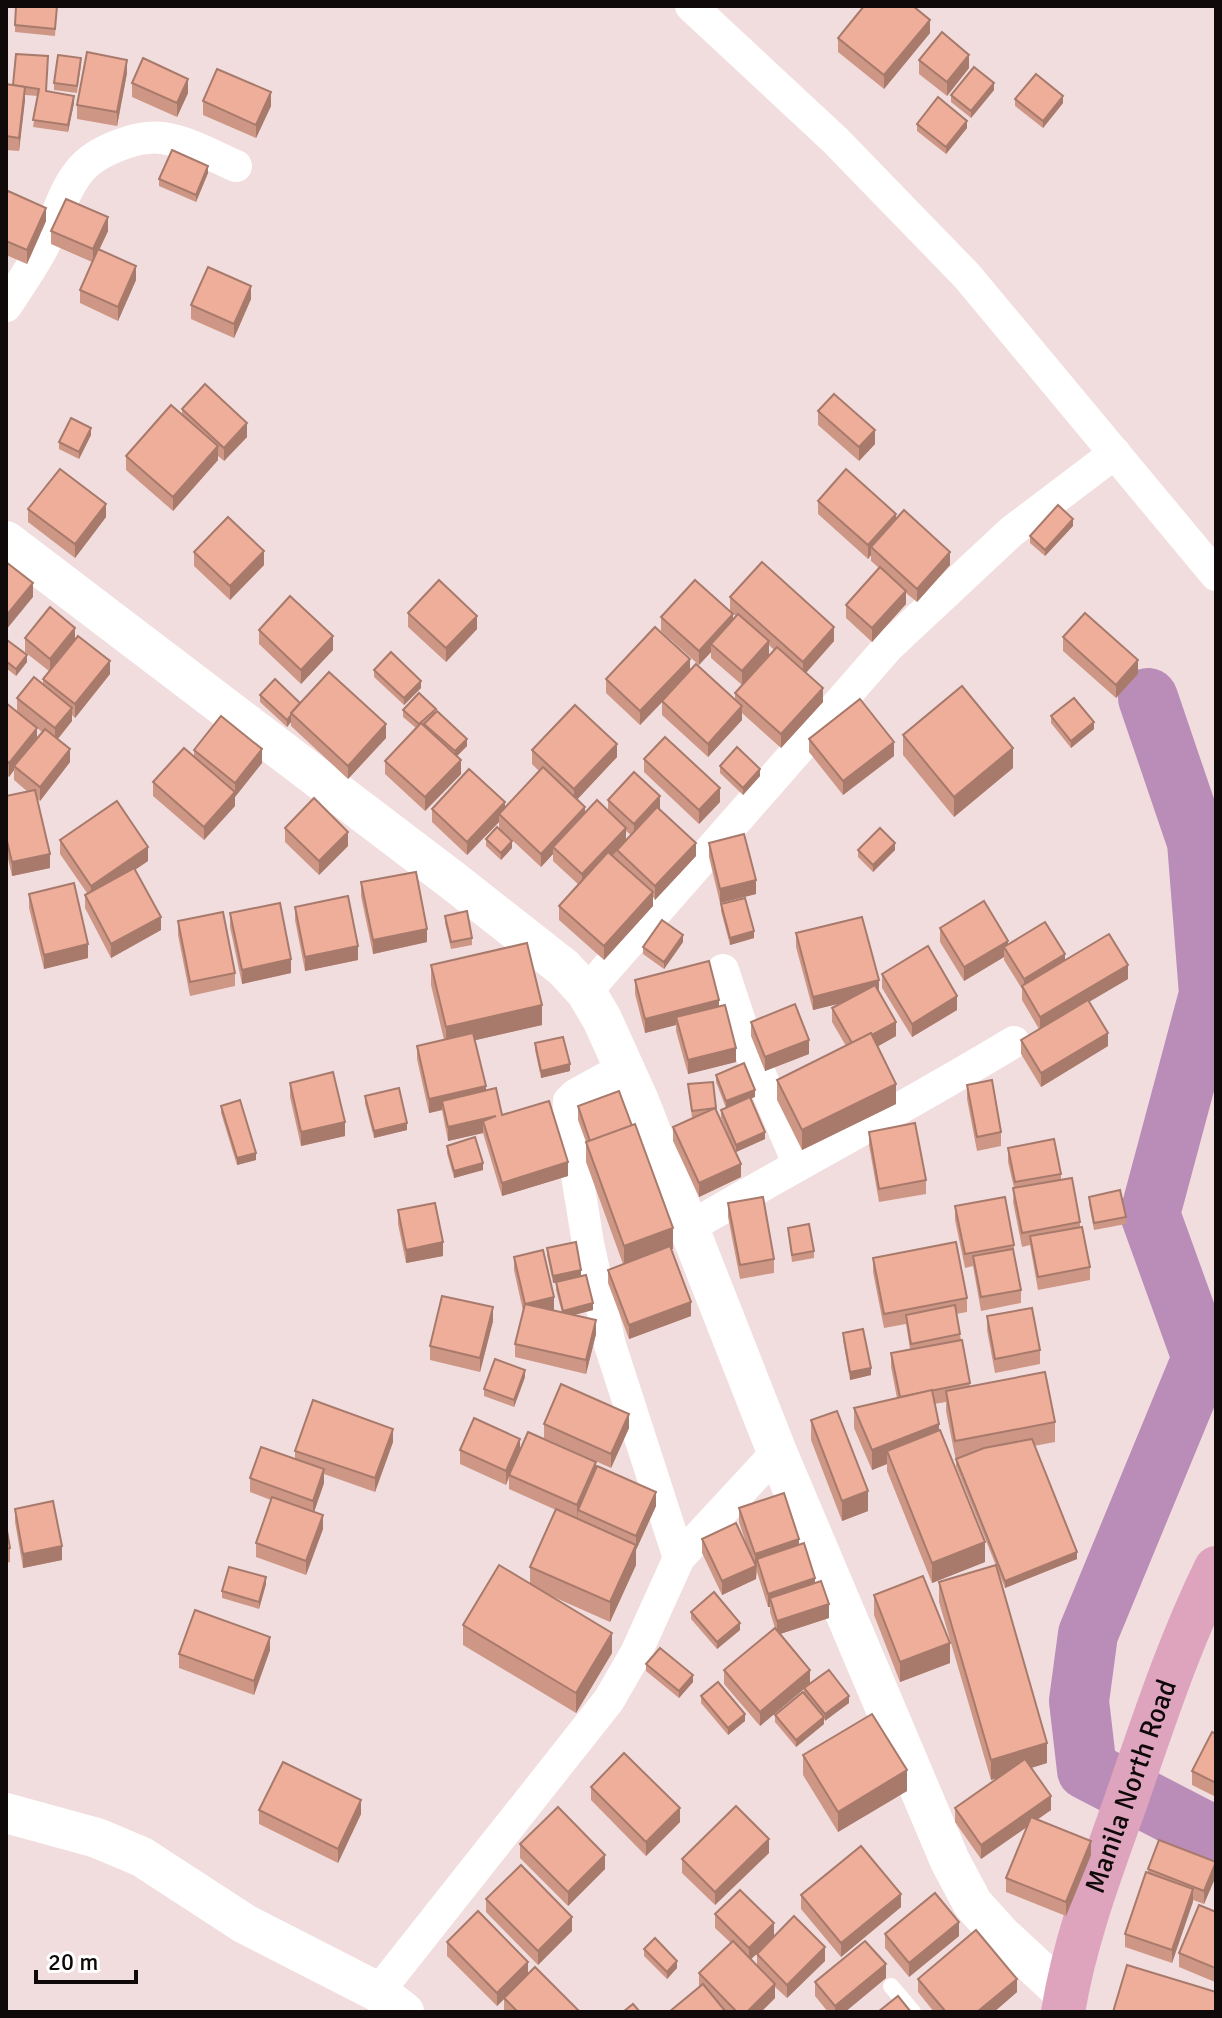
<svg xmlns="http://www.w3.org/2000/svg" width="1222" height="2018" font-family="Signika,sans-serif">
<rect width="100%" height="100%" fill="#f2ddde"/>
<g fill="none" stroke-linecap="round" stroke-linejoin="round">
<polyline stroke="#ba8db9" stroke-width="60" points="1148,698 1197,842 1209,994 1150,1214 1202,1358 1088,1634 1079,1701 1087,1770 1216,1837"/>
<polyline stroke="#fff" stroke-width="16" points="891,1986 913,2012"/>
<g stroke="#fff" stroke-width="32">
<polyline points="691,6 835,140 967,276 1216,575"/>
<path d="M6,306C18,288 31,269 42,249C55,224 63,188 83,167C99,150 138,135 162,138C187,141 213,156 236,166"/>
<polyline points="723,970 748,1046 798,1163"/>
<polyline points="586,992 889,646 1012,531 1115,453"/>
<polyline points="624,1068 575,1095 569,1101 568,1120 588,1243 610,1345 679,1558"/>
<path d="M690,1227C798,1164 908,1106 1014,1042"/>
<polyline points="378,1992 609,1700 636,1653 679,1558 777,1452"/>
</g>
<g stroke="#fff" stroke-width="40">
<polyline points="6,541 452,880 564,968 586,992 602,1019 639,1101 777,1452 950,1861 973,1904 1000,1934 1066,1995"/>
<polyline points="6,1813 97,1838 142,1857 245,1924 378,1992 404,2012"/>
</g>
<path stroke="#dea4be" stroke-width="44" id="s1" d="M1063,2012C1075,1939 1101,1871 1126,1801C1153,1723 1179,1643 1216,1568"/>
</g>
<g fill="#ce9684" fill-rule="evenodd">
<polygon points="57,6 55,36 15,32 15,25"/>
<polygon points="930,33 884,89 838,52 838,38"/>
<polygon points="16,54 47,91 74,103 68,132 33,127 38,96 25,95 19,151 6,150 6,84 13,85"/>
<polygon points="919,60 969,68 947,96 919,74"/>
<polygon points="81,65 77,93 54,90 54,83"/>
<polygon points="127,73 117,126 77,119 77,105"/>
<polygon points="132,83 188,93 177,117 132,97"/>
<polygon points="994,90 971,118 951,102 951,95"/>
<polygon points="1015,99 1063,103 1043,128 1015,106"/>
<polygon points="203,101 271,106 256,138 203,115"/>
<polygon points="917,124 967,128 946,154 917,131"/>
<polygon points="208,173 196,202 159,186 159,179"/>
<polygon points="6,196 46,221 27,264 6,255"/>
<polygon points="51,231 108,231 99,250 136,280 118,321 80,303 80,290 92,262 51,244"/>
<polygon points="251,299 234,338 191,319 191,305"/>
<polygon points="182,409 247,437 224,461 218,456 218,460 173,511 126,470 126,456 182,415"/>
<polygon points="818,411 875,444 859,461 818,425"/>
<polygon points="91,435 79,459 59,449 59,442"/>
<polygon points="818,501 896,519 950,565 917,602 906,593 906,604 872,642 846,618 846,605 879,568 871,561 871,555 868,559 818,514"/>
<polygon points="28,509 106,517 75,558 28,522"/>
<polygon points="1073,526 1045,556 1030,543 1030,536"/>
<polygon points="194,552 264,565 230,600 194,566"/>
<polygon points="730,597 834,641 806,673 823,702 781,748 742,713 742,720 708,757 662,715 662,702 640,725 606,693 606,679 690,671 735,700 735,693 774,650 769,645 742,685 711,658 711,652 699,665 661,631 661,617 733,620 736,616 730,611"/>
<polygon points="408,613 477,629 446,662 408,627"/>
<polygon points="259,630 333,650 301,684 259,644"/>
<polygon points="1063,637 1138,674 1116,698 1063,651"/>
<path d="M25,638L75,639L110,674L75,718L72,715V721L58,739L70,762L40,801L36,798L50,868L12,876L6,850V796L28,792L14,780V770L9,777L6,774V703L17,712V698L43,684V679L49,671L25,652ZM26,719L42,732L37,738Z"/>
<polygon points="6,642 27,662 16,676 6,668"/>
<polygon points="374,670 421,688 404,705 374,677"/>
<polygon points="260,695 300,703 386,738 348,779 291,726 291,722 287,727 260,702"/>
<polygon points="403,710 436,712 467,746 457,756 461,774 425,811 385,774 385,761 416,728 403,717"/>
<polygon points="1051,716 1094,729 1071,748 1051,723"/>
<polygon points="903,735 1013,768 954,817 903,755"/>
<polygon points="809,739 894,756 843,795 809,752"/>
<polygon points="194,750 262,763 235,797 235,806 204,840 153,796 153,782 194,756"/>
<path d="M532,750L617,757L577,799L585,813L608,810V800L660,809L696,856L655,900L653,897V906L604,960L559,920V906L579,885L553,861V854L541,867L499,828V822L467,855L432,822V809L505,808L539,771L532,764ZM626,831L631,835L626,840Z"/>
<polygon points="644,759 720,802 699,824 644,772"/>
<polygon points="720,766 760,776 743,795 720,773"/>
<polygon points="285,828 348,846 319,875 285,842"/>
<polygon points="486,839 512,848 501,860 486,846"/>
<polygon points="60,840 148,861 135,870 161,930 111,958 85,908 85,895 87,893 60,854"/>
<polygon points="709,843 756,894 720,903 709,857"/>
<polygon points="858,850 895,850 873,872 858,857"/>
<polygon points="361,882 427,942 373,954 361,896"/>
<polygon points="29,894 88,958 44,969 29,908"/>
<polygon points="721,904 754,938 730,945 721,911"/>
<polygon points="295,907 358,960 305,971 295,920"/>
<polygon points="230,913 291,973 242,984 230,927"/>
<polygon points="445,916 472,938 472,945 451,949 445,923"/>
<polygon points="178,921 235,973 235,986 190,996 178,935"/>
<polygon points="940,928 1008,944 1128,979 1089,1001 1108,1046 1041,1087 1021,1054 1021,1040 1039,1029 1022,1000 1022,989 1004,960 1004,957 964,981 940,942"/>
<polygon points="796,933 879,991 896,1036 878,1046 896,1104 802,1150 777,1100 777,1080 846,1046 832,1022 832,1008 841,1003 813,1010 796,947"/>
<polygon points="683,942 664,969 643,954 643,947"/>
<polygon points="431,965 542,1025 475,1040 486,1090 502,1115 568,1176 502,1196 483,1133 448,1141 442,1110 429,1113 417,1059 417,1046 444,1040 431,985"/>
<polygon points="882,974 957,1010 912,1037 882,988"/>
<polygon points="635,980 719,1006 736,1062 688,1074 676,1031 676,1025 645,1033 635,994"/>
<polygon points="751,1022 809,1054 765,1071 751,1036"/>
<polygon points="535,1043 570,1071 541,1078 535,1050"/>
<polygon points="716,1075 755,1097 750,1098 765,1139 736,1152 721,1118 721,1110 736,1104 726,1108 716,1082"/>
<polygon points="290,1083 345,1136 301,1146 290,1097"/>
<polygon points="688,1084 716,1110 741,1177 699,1197 673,1141 673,1127 695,1117 692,1118"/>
<polygon points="967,1085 1001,1132 1001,1146 977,1151 967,1099"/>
<polygon points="365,1096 407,1130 374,1138 365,1103"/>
<polygon points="221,1106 256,1160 237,1165 221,1113"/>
<polygon points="578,1106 673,1249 671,1249 691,1316 629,1339 608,1283 608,1270 623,1264 586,1162 586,1142 578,1120"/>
<polygon points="869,1132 926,1180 926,1194 879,1202 869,1145"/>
<polygon points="447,1146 483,1170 454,1178 447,1153"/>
<polygon points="1008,1148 1061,1174 1061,1180 1080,1222 1080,1227 1090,1267 1090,1280 1038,1290 1030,1245 1022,1247 1013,1202 1014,1188 1008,1162"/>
<polygon points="1089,1197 1126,1217 1126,1224 1094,1230 1089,1204"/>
<polygon points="728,1203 774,1259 774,1273 740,1279 728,1217"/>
<polygon points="955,1206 1014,1245 1014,1254 1021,1290 1021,1303 981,1311 973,1266 965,1268 955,1220"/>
<polygon points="398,1210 443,1256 406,1263 398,1224"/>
<polygon points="788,1228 814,1251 814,1258 792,1262"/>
<polygon points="547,1248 581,1276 593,1310 573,1315 596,1334 586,1374 515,1357 515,1344 523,1311 514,1270 514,1257 554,1311 562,1313 556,1290 556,1282 571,1279 553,1283 547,1255"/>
<polygon points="873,1258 967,1298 967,1312 956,1314 970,1386 1055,1422 1055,1442 1034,1446 1077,1559 1005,1588 956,1466 956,1461 946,1411 946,1402 934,1404 939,1431 985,1562 932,1583 887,1471 887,1464 872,1470 854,1428 854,1408 897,1398 891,1367 891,1353 910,1349 906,1324 884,1328 873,1272"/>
<polygon points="987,1316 1040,1350 1040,1364 995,1373 987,1330"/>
<polygon points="493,1321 480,1372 430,1360 430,1346"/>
<polygon points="843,1333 871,1375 850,1380 843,1340"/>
<polygon points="525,1377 514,1407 484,1396 484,1389"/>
<polygon points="811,1420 868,1511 842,1521 811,1440"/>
<polygon points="544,1424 629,1428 611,1468 544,1438"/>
<polygon points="393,1442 375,1492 324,1474 324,1483 314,1512 323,1529 306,1575 256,1557 256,1543 271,1500 250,1492 250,1478 295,1459 295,1451"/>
<polygon points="520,1449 596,1469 656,1506 636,1550 636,1565 610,1622 549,1595 612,1653 576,1713 463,1645 463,1625 530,1584 530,1567 556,1510 509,1489 509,1478 506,1485 460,1464 460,1450"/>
<polygon points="739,1508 799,1545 829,1618 780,1634 810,1683 849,1703 824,1720 824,1724 796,1747 775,1722 775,1715 804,1694 804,1689 760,1726 724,1684 724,1670 775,1628 770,1612 770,1607 768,1607 757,1572 757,1568 756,1579 722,1595 702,1553 702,1539 749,1552 739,1522"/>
<polygon points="15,1509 62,1560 23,1568 15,1522"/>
<polygon points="6,1525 10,1548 10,1562 6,1563"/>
<polygon points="939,1582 1047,1763 1031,1768 1051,1810 1038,1819 1091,1855 1066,1916 1006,1892 1006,1878 1027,1827 981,1859 955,1822 955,1808 999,1777 991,1780 939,1602"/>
<polygon points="266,1584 259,1609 222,1598 222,1591"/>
<polygon points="874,1595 950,1663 900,1682 874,1615"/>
<polygon points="691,1612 740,1630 717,1649 691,1619"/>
<polygon points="270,1650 254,1695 179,1668 179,1654"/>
<polygon points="646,1664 693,1682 679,1698 646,1671"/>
<polygon points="701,1696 745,1721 728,1735 701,1703"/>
<polygon points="1216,1734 1216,1797 1192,1785 1192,1771"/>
<polygon points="803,1755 907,1791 838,1832 803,1775"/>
<polygon points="591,1787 680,1822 646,1856 591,1800"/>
<polygon points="259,1810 361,1814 338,1863 259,1824"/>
<polygon points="520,1844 605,1869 568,1906 520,1858"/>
<polygon points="769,1853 715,1905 682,1873 682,1859"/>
<polygon points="1148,1869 1216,1876 1204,1904 1193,1900 1172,1963 1125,1947 1125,1934 1148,1873"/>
<polygon points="801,1895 901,1907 841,1957 801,1909"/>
<polygon points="486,1899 572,1931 538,1965 486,1912"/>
<polygon points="1216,1912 1215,1982 1179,1967 1179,1953"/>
<path d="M715,1914L774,1936L825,1961L787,1998L775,1987V1998L761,2012H669L699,1987V1973L731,1943L715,1928ZM757,1954V1965L751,1959Z"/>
<polygon points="885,1934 959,1936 909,1977 885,1948"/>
<polygon points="447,1942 528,1974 580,2012 504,2012 504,1999 497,2006 447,1956"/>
<polygon points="644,1949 677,1968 667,1979 644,1956"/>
<polygon points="886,1978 845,2012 828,2012 815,1996 815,1982"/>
<polygon points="918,1979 1017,1992 994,2012 934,2012 918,1992"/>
</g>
<g fill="#a77a6c">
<polygon points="930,20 930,33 884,89 884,75"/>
<polygon points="969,55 969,68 947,96 947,82"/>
<polygon points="127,60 127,73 117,126 117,112"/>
<polygon points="188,79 188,93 177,117 177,103"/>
<polygon points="994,83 994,90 971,118 971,111"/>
<polygon points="25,87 25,101 19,151 19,138"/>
<polygon points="271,92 271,106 256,138 256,125"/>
<polygon points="74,96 74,103 68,132 68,125"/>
<polygon points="1063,96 1063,103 1043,128 1043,121"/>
<polygon points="967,121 967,128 946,154 946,147"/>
<polygon points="208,166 208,173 196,202 196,195"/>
<polygon points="46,208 46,221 27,264 27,250"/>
<polygon points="108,217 108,231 93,263 93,249"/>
<polygon points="136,266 136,280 118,321 118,307"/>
<polygon points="251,286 251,299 234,338 234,324"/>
<polygon points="247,423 247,437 224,461 224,448"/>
<polygon points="91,428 91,435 79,459 79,452"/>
<polygon points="875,430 875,444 859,461 859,447"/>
<polygon points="218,446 218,460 173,511 173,497"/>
<polygon points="106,504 106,517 75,558 75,544"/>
<polygon points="896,514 896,528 871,547 871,555 868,559 868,545"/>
<polygon points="1073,519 1073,526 1045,556 1045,550"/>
<polygon points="264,551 264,565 230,600 230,586"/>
<polygon points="950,552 950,565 917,602 917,589"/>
<polygon points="33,583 33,597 6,630 6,616"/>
<polygon points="906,591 906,604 872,642 872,628"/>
<polygon points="733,614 733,628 711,644 711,652 699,665 699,651"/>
<polygon points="477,616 477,629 446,662 446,648"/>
<polygon points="834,627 834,641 803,676 803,662"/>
<polygon points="75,628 75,641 50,672 50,659"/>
<polygon points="333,636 333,650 301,684 301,670"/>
<polygon points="769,641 769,655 742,685 742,671"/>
<polygon points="27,655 27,662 16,676 16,669"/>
<polygon points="690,659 690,673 640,725 640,711"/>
<polygon points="1138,660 1138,674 1116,698 1116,685"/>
<polygon points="110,661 110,674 75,718 75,704"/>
<polygon points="421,681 421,688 404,705 404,698"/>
<polygon points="823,688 823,702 781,748 781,734"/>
<polygon points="742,706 742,720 708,757 708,744"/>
<polygon points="72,708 72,721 55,742 55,728"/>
<polygon points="291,715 291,722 287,727 287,720"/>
<polygon points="1094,722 1094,729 1071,748 1071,741"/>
<polygon points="386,724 386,738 348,779 348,766"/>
<polygon points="37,728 37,742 14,766 14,770 9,777 9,763"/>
<polygon points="467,739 467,746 455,758 455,751"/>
<polygon points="894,742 894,756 843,795 843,781"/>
<polygon points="617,744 617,757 574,803 574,789"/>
<polygon points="1013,748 1013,768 954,817 954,797"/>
<polygon points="70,749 70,762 40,801 40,787"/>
<polygon points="262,749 262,763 235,797 235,783"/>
<polygon points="461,760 461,774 425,811 425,797"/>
<polygon points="760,769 760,776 743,795 743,788"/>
<polygon points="720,788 720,802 699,824 699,810"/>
<polygon points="235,792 235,806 204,840 204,827"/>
<polygon points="660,796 660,809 634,838 634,824"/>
<polygon points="505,802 505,816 499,814 499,822 467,855 467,842"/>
<polygon points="585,807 585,820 553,847 553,854 541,867 541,854"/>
<polygon points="626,828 626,841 582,888 582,874"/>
<polygon points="348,832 348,846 319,875 319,861"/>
<polygon points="512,841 512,848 501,860 501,853"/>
<polygon points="696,843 696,856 655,900 655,886"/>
<polygon points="895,843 895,850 873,872 873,865"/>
<polygon points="148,847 148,861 91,899 91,886"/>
<polygon points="50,854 50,868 12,876 12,862"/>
<polygon points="756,880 756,894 720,903 720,889"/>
<polygon points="653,892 653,906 604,960 604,946"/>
<polygon points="161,917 161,930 111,958 111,944"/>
<polygon points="427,929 427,942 373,954 373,940"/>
<polygon points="754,931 754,938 730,945 730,938"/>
<polygon points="683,935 683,942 664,969 664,962"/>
<polygon points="1008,941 1008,953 1004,947 1004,957 964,981 964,967"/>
<polygon points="88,944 88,958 44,969 44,955"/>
<polygon points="358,946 358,960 305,971 305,957"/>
<polygon points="1065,954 1065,968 1024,989 1024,979"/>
<polygon points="291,959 291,973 242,984 242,970"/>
<polygon points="1128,965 1128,979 1040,1031 1040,1017"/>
<polygon points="879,980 879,994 813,1010 813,997"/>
<polygon points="957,996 957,1010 912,1037 912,1024"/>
<polygon points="719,1000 719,1014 676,1017 676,1025 645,1033 645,1019"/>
<polygon points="542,1005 542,1025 446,1047 446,1027"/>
<polygon points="896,1022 896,1036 854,1060 854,1046"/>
<polygon points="1108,1033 1108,1046 1041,1087 1041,1073"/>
<polygon points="809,1040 809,1054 765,1071 765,1057"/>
<polygon points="736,1048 736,1062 688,1074 688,1060"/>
<polygon points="570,1064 570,1071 541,1078 541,1071"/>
<polygon points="896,1084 896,1104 802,1150 802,1130"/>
<polygon points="486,1086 486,1099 442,1101 442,1110 429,1113 429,1099"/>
<polygon points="755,1090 755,1097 726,1108 726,1101"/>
<polygon points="496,1116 483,1121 483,1133 448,1141 448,1127"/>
<polygon points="345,1122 345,1136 301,1146 301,1132"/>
<polygon points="407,1123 407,1130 374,1138 374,1131"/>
<polygon points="765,1132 765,1139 736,1152 736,1145"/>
<polygon points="256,1153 256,1160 237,1165 237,1158"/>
<polygon points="568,1162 568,1176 502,1196 502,1183"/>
<polygon points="483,1163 483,1170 454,1178 454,1171"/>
<polygon points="741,1164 741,1177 699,1197 699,1183"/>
<polygon points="673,1228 673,1249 624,1266 624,1246"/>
<polygon points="443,1242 443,1256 406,1263 406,1250"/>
<polygon points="581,1270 581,1277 553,1283 553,1276"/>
<polygon points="554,1297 554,1311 525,1304"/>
<polygon points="691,1302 691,1316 629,1339 629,1325"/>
<polygon points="593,1303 593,1310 563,1318 563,1311"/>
<polygon points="493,1307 493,1321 480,1372 480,1358"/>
<polygon points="596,1320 596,1334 586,1374 586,1360"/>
<polygon points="871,1368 871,1375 850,1380 850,1372"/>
<polygon points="525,1370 525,1377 514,1407 514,1400"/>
<polygon points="629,1414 629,1428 611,1468 611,1454"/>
<polygon points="939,1424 939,1444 887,1451 887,1464 872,1470 872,1450"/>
<polygon points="393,1429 393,1442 375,1492 375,1478"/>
<polygon points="520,1439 520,1452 509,1475 506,1485 506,1471"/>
<polygon points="596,1462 596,1476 578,1510 577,1519 577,1505"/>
<polygon points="324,1469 324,1483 313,1515 313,1501"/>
<polygon points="868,1491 868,1511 842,1521 842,1501"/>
<polygon points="656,1492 656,1506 636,1550 636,1536"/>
<polygon points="323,1515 323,1529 306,1575 306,1561"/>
<polygon points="799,1539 799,1553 757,1559 756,1579 722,1595 722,1581 755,1566 755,1554"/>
<polygon points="985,1542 985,1562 932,1583 932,1563"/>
<polygon points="636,1545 636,1565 610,1622 610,1602"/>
<polygon points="62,1546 62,1560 23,1568 23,1554"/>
<polygon points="1077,1552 1077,1559 1005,1588 1005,1581"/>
<polygon points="266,1577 266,1584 259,1609 259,1602"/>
<polygon points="815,1578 815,1592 770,1598 770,1607 768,1607 768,1594"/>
<polygon points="829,1604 829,1618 777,1635 777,1621"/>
<polygon points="740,1623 740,1630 717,1649 717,1642"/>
<polygon points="612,1633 612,1653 576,1713 576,1693"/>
<polygon points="270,1637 270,1650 254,1695 254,1681"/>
<polygon points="950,1643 950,1663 900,1682 900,1662"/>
<polygon points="810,1670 810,1684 760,1726 760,1712"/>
<polygon points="693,1675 693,1682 679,1698 679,1691"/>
<polygon points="849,1696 849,1703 825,1721 825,1714"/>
<polygon points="745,1714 745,1721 728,1735 728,1728"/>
<polygon points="824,1717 824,1724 796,1747 796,1740"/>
<polygon points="1047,1743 1047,1763 991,1780 991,1760"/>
<polygon points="907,1770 907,1791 838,1832 838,1812"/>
<polygon points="1051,1796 1051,1810 981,1859 981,1845"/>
<polygon points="361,1800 361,1814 338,1863 338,1849"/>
<polygon points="680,1808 680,1822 646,1856 646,1842"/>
<polygon points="769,1839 769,1853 715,1905 715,1892"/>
<polygon points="1091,1841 1091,1855 1066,1916 1066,1902"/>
<polygon points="605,1855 605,1869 568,1906 568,1892"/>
<polygon points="1216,1862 1216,1876 1204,1904 1204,1891"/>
<polygon points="1193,1889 1193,1902 1172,1963 1172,1950"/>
<polygon points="901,1894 901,1907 841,1957 841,1943"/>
<polygon points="572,1917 572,1931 538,1965 538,1951"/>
<polygon points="959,1922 959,1936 909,1977 909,1963"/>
<polygon points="774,1923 774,1937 749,1961 749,1948"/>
<polygon points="825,1947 825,1961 787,1998 787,1985"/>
<polygon points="677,1961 677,1968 667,1979 667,1972"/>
<polygon points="528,1962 528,1975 497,2006 497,1993"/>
<polygon points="886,1964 886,1978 845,2012 835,2012 835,2006"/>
<polygon points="1017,1979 1017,1992 994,2012 977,2012"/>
<polygon points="775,1984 775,1998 761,2012 747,2012"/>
</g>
<g fill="#efae9a" stroke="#a77a6c" stroke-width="2">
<polygon points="16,6 57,6 55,29 15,25"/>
<polygon points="864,6 913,6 930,20 884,75 838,38"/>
<polygon points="942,32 969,55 947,82 919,60"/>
<polygon points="87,52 127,60 117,112 77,105"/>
<polygon points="16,54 48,56 46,91 74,96 68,125 33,120 39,89 13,85"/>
<polygon points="58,55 81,58 77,86 54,83"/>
<polygon points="143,58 188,79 177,103 132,83"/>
<polygon points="974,67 994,83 971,111 951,95"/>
<polygon points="217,69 271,92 256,125 203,101"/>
<polygon points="1036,74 1063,96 1043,121 1015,99"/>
<polygon points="6,84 25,87 19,138 6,136"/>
<polygon points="938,97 967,121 946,147 917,124"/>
<polygon points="172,150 208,166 196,195 159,179"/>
<polygon points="8,191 46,208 27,250 6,241 6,196"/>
<polygon points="66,199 108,217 93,249 51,231"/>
<polygon points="98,249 136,266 118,307 80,290"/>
<polygon points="208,267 251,286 234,324 191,305"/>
<polygon points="205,384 247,423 224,448 182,409"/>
<polygon points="834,394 875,430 859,447 818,411"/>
<polygon points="171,405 218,446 173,497 126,456"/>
<polygon points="71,418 91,428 79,452 59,442"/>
<polygon points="60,469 106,504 75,544 28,509"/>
<polygon points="846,469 896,514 868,545 818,501"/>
<polygon points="1058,505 1073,519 1045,550 1030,536"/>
<polygon points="904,510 950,552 917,589 871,547"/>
<polygon points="228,517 264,551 230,586 194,552"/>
<polygon points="6,562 33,583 6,616"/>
<polygon points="762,562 834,627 803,662 730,597"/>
<polygon points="880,567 906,591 872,628 846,605"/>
<polygon points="439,580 477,616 446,648 408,613"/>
<polygon points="695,580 733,614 699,651 661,617"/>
<polygon points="290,596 333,636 301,670 259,630"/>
<polygon points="50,607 75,628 50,659 25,638"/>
<polygon points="1085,613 1138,660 1116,685 1063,637"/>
<polygon points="738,614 769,641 742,671 711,644"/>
<polygon points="655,627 690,659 640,711 606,679"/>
<polygon points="78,636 110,661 75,704 43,679"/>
<polygon points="7,640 27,655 16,669 6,661 6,642"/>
<polygon points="777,647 823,688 781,734 735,693"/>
<polygon points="391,652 421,681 404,698 374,670"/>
<polygon points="696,664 742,706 708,744 662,701"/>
<polygon points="329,672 386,724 348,766 291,713"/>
<polygon points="34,677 72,708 55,728 17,698"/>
<polygon points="275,679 300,703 291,713 291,715 287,720 260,695"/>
<polygon points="962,686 1013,748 954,797 903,735"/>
<polygon points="419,693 436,709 419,724 403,710"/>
<polygon points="1074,698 1094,722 1071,741 1051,716"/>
<polygon points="860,699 894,742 843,781 809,739"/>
<polygon points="6,703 37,728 9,763 6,760"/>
<polygon points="575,705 617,744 574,789 532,750"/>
<polygon points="437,711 467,739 455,751 424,724"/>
<polygon points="221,716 262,749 235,783 194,750"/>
<polygon points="421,723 461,760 425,797 385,761"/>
<polygon points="45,729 70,749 40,787 14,766"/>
<polygon points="665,737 720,788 699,810 644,759"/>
<polygon points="737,747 760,769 743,788 720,766"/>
<polygon points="184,748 235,792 204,827 153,782"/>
<polygon points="543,767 585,807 541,854 499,814"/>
<polygon points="469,769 505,802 467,842 432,809"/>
<polygon points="634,772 660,796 634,824 608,800"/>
<polygon points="35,790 50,854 12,862 6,837 6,796"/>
<polygon points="314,798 348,832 319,861 285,828"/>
<polygon points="597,800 626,828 582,874 553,847"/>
<polygon points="117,801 148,847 91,886 60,840"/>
<polygon points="657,807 696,843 655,886 617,850"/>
<polygon points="497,827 512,841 501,853 486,839"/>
<polygon points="880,828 895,843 873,865 858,850"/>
<polygon points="744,834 756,880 720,889 709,843"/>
<polygon points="608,852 653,892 604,946 559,906"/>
<polygon points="134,868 161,917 111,944 85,895"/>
<polygon points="416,872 427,929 373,940 361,882"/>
<polygon points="74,883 88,944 44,955 29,894"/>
<polygon points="348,896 358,946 305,957 295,907"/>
<polygon points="745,898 754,931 730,938 721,904"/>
<polygon points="984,901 1008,941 964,967 940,928"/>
<polygon points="280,903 291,959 242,970 230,913"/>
<polygon points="467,911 472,938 451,942 445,916"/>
<polygon points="223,912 235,973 190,982 178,921"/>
<polygon points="862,917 879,980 813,997 796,933"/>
<polygon points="662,920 683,935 664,962 643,947"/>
<polygon points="1045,922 1065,954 1024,979 1004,947"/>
<polygon points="1109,934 1128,965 1040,1017 1022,986"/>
<polygon points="527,943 542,1005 446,1027 431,965"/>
<polygon points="928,946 957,996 912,1024 882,974"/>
<polygon points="709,961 719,1000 645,1019 635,980"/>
<polygon points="875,985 896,1022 872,1035 871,1033 852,1043 832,1008"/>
<polygon points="1088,1000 1108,1033 1041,1073 1021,1040"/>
<polygon points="795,1004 809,1040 765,1057 751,1022"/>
<polygon points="725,1005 736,1048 688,1060 676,1017"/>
<polygon points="473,1033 486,1086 429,1099 417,1046"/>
<polygon points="871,1033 896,1084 802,1130 777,1080"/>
<polygon points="563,1037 570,1064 541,1071 535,1043"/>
<polygon points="744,1063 755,1090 726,1101 716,1075"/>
<polygon points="333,1072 345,1122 301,1132 290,1083"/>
<polygon points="992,1080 1001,1132 977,1137 967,1085"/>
<polygon points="713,1082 716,1108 692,1111 688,1084"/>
<polygon points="399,1088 407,1123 374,1131 365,1096"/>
<polygon points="496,1088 502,1115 549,1101 568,1162 502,1183 483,1121 496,1116 448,1127 442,1101"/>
<polygon points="619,1091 632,1126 590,1141 578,1106"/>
<polygon points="750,1097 765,1132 736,1145 721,1110"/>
<polygon points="240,1100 256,1153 237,1158 221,1106"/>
<polygon points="715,1108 741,1164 699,1183 673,1127"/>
<polygon points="915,1123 926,1180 879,1189 869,1132"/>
<polygon points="635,1124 673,1228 624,1246 586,1142"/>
<polygon points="475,1137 483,1163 454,1171 447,1146"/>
<polygon points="1054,1139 1061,1174 1015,1182 1008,1148"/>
<polygon points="1072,1178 1080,1222 1022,1233 1013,1188"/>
<polygon points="1120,1190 1126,1217 1094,1223 1089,1197"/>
<polygon points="763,1197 774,1259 740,1265 728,1203"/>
<polygon points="1005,1197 1014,1245 965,1254 955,1206"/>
<polygon points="435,1203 443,1242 406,1250 398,1210"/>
<polygon points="809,1224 814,1251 792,1255 788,1228"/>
<polygon points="1082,1227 1090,1267 1038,1277 1030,1236"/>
<polygon points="576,1242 581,1270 553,1276 547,1248"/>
<polygon points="956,1242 967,1298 884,1314 873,1258"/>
<polygon points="670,1246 691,1302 629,1325 608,1270"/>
<polygon points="1013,1249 1021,1290 981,1297 973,1256"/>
<polygon points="543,1250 554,1297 525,1304 596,1320 586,1360 515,1344 525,1304 514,1257"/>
<polygon points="586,1275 593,1303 563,1311 556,1282"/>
<polygon points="442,1296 493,1307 480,1358 430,1346"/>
<polygon points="955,1305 960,1334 911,1344 906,1315"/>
<polygon points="1032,1308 1040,1350 995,1359 987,1316"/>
<polygon points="863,1329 871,1368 850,1372 843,1333"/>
<polygon points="962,1340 970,1383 900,1397 891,1353"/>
<polygon points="495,1359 525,1370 514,1400 484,1389"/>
<polygon points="1045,1372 1055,1422 955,1441 946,1391"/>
<polygon points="561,1384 629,1414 611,1454 544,1424"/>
<polygon points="932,1390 939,1424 872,1450 854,1408"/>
<polygon points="313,1400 393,1429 375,1478 295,1451"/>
<polygon points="837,1411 868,1491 842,1501 811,1420"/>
<polygon points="474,1418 520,1439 506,1471 460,1450"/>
<polygon points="940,1430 985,1542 932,1563 887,1451"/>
<polygon points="528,1432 596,1462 577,1505 509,1475"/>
<polygon points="1032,1439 1077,1552 1005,1581 956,1459 984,1448"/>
<polygon points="261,1447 324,1469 313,1501 250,1478"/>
<polygon points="597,1466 656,1492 636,1536 578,1510"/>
<polygon points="784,1493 799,1539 755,1554 739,1508"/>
<polygon points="272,1497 323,1515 306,1561 256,1543"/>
<polygon points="53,1501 62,1546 23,1554 15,1509"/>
<polygon points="556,1509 636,1545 610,1602 530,1567"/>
<polygon points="736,1523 756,1566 722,1581 702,1539"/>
<polygon points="6,1525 10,1548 6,1549"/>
<polygon points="804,1543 815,1578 768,1594 757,1559"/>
<polygon points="499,1565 612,1633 576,1693 463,1625"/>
<polygon points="996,1565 1047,1743 991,1760 939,1582"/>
<polygon points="229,1567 266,1577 259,1602 222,1591"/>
<polygon points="923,1576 950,1643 900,1662 874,1595"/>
<polygon points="821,1581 829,1604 777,1621 770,1598"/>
<polygon points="714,1592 740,1623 717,1642 691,1612"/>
<polygon points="195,1610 270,1637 254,1681 179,1654"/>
<polygon points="775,1628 810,1670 760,1712 724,1670"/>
<polygon points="660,1648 693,1675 679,1691 646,1664"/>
<polygon points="829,1670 849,1696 825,1714 804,1688"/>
<polygon points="718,1682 745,1714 728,1728 701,1696"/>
<polygon points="803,1692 824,1717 796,1740 775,1715"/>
<polygon points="872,1714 907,1770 838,1812 803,1755"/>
<polygon points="1212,1732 1216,1734 1216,1783 1192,1771"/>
<polygon points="624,1753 680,1808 646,1842 591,1787"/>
<polygon points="1025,1759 1051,1796 981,1845 955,1808"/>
<polygon points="283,1762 361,1800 338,1849 259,1810"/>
<polygon points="736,1806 769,1839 715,1892 682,1859"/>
<polygon points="558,1807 605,1855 568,1892 520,1844"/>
<polygon points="1031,1817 1091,1841 1066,1902 1006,1878"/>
<polygon points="1159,1840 1216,1862 1204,1891 1148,1869"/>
<polygon points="861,1846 901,1894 841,1943 801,1895"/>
<polygon points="521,1865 572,1917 538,1951 486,1899"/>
<polygon points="1146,1872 1193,1889 1172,1950 1125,1934"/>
<polygon points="740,1890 774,1923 749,1948 715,1914"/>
<polygon points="935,1893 959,1922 909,1963 885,1934"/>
<polygon points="1199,1905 1216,1912 1216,1965 1215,1968 1179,1953"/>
<polygon points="478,1911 528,1962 497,1993 447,1942"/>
<polygon points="794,1916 825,1947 787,1985 757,1954"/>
<polygon points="976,1930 1017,1979 977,2012 946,2012 918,1979"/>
<polygon points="655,1938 677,1961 667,1972 644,1949"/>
<polygon points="733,1941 775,1984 747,2012 737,2012 699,1973"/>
<polygon points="865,1941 886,1964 835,2006 815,1982"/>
<polygon points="1127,1965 1216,1992 1216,2012 1113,2012"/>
<polygon points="535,1967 580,2012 518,2012 504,1998"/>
<polygon points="703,1984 726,2012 669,2012"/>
<polygon points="898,1996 911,2012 878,2012"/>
<polygon points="633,2004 640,2012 623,2012"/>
</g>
<g text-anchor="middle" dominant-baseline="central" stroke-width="7" stroke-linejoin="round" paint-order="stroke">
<g font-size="28" fill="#10090a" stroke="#fff">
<text stroke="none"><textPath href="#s1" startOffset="236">Manila North Road</textPath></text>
</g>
</g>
<rect width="1222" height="2018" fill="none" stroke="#10090a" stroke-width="16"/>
<path d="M36 1970v12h100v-12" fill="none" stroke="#10090a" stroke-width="4"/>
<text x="48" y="1970" font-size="24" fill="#10090a" stroke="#ffffff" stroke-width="6" paint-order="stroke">20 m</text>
</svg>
